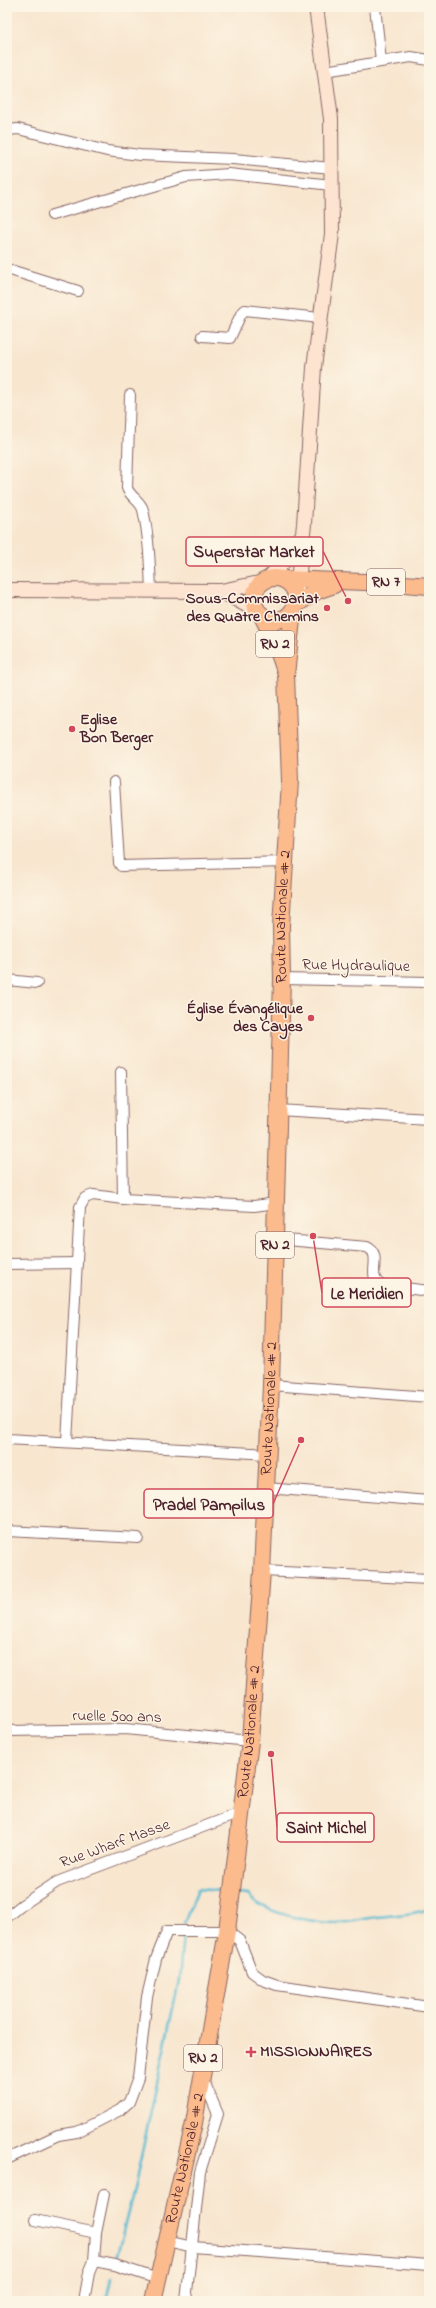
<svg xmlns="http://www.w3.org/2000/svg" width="436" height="2308" font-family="'Indie Flower',sans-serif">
<rect width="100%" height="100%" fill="#fcf5e5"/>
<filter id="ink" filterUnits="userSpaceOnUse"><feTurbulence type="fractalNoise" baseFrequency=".025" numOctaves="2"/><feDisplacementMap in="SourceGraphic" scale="8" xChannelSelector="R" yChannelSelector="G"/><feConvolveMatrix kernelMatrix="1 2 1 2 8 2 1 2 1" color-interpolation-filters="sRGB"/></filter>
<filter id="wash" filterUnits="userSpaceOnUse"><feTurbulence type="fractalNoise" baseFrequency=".012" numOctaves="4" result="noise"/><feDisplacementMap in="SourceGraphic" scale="16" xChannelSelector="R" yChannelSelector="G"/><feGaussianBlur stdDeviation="0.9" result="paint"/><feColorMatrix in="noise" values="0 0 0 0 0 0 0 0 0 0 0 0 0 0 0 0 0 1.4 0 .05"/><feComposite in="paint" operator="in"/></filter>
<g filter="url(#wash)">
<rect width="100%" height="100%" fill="#f8e6cf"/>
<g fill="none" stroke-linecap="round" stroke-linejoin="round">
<g stroke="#55bbd3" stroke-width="2.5">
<path d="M238,1894L248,1895C263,1913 309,1922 333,1923C348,1924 363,1918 378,1917C396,1915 412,1915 429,1909"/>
<polyline points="184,1923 198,1889 221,1891"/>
<polyline points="116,2259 135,2185 179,1980 183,1936"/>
<polyline points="106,2301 111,2278"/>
</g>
</g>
</g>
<g filter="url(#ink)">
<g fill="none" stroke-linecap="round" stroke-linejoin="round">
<g stroke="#876564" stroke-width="12">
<g id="street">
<polyline points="375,7 381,61"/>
<polyline points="325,71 411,57 429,60"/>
<polyline points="7,130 18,129 107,151 140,155 233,159 332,168"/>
<polyline points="52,215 186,177 229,174 332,185"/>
<polyline points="7,269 78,291"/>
<polyline points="202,336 230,338 241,314 245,310 320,318"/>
<path d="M130,395L127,488C130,497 141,501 143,510C149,536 150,565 151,591"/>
<polyline points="114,782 119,863 121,866 285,862"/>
<polyline points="282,979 429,982"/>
<polyline points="7,980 37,983"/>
<polyline points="278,1110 429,1119"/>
<polyline points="123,1199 254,1206 276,1203"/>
<path d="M275,1239L367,1247C384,1255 365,1276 381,1285L429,1291"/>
<polyline points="7,1264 77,1263"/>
<polyline points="271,1385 429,1397"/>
<polyline points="7,1439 268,1454"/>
<polyline points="67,1442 80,1207 85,1198 93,1195 123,1199 121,1072"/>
<polyline points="266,1488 429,1501"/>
<polyline points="7,1531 138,1538"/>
<polyline points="262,1571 429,1579"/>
<polyline points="7,1731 125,1729 250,1741"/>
<polyline points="7,1917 22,1905 57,1882 240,1813"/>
<polyline points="7,2159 58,2135 77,2132 93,2124 120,2110 129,2102 138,2078 147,1997 156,1959 167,1931 227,1931 240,1941 252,1972 263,1980 277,1985 429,2007"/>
<polyline points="35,2220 96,2233"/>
<polyline points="167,2241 193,2247 429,2265"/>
<polyline points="94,2261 115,2265 158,2279"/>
<polyline points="84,2301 89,2273 94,2261 96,2233 104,2194"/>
<polyline points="186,2301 200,2172 218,2114 203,2079"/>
</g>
</g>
<g stroke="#876564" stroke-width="16">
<g id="secondary">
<polyline points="268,579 287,558 301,537"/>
<polyline points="7,590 221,591 259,583"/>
<polyline points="221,591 257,611"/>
<polyline points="296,600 304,524 314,367 332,234 331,119 316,7"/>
</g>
</g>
<g stroke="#876564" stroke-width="18">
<g id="primary">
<circle cx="275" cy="599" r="21"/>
<polyline points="283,579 392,583 429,586"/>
<polyline points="294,606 317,591 334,585"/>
<polyline points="261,614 275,642 285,671"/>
<path id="s1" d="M153,2301L194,2123L227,1931L250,1741L262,1571L271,1385L282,979L281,926L290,781L286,675L293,610"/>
</g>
</g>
<use href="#street" stroke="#fff" stroke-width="10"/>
<use href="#secondary" stroke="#fde4d1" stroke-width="14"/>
<use href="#primary" stroke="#fbbb8d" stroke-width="16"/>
</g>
</g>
<g fill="#d1495b" stroke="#fcf5e5" stroke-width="1.5">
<circle cx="327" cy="608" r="4"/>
<circle cx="72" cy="729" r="4"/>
<circle cx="311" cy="1018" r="4"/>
<path d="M249 2046h4v4h4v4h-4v4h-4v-4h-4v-4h4z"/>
</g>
<g text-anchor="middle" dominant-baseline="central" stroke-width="3" stroke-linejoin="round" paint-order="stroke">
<g fill="#fcf5e5" stroke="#7f5f63" stroke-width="1">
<rect x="367" y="569" width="38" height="26" rx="3"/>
<rect x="256" y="631" width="38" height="26" rx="3"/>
<rect x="256" y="1232" width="38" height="26" rx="3"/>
<rect x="184" y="2045" width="38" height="26" rx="3"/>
</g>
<g font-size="15" font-weight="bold" fill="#4a1f2b">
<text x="386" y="582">RN 7</text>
<text x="275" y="644">RN 2</text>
<text x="275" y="1245">RN 2</text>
<text x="203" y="2058">RN 2</text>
</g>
<g font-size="16" font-weight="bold" fill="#4a1f2b" stroke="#fcf5e5" text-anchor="end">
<text x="319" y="599">Sous-Commissariat<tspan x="319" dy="18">des Quatre Chemins</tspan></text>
<text x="80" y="720" text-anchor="start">Eglise<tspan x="80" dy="18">Bon Berger</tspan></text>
<text x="303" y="1009">Église Évangélique<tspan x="303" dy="18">des Cayes</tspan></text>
<text x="260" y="2052" text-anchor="start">MISSIONNAIRES</text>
</g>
<g font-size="16" fill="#4a1f2b" stroke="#fcf5e5">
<text stroke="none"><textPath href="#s1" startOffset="1394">Route Nationale # 2</textPath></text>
<text transform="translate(356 966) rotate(1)">Rue Hydraulique</text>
<text stroke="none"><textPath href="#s1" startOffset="902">Route Nationale # 2</textPath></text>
<text transform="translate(117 1717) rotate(1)">ruelle 500 ans</text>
<text stroke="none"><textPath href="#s1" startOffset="578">Route Nationale # 2</textPath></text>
<text transform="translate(115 1844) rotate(-20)">Rue Wharf Masse</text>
<text stroke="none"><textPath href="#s1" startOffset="146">Route Nationale # 2</textPath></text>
</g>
</g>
<path fill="none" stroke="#d1495b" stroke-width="1.5" d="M348 601L323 551M313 1236L322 1293M301 1440L273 1504M271 1754L277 1827"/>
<g fill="#d1495b" stroke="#fcf5e5" stroke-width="1.5">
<circle cx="348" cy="601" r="4"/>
<circle cx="313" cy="1236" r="4"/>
<circle cx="301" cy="1440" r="4"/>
<circle cx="271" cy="1754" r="4"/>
</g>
<g fill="#fcf5e5" stroke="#d1495b" stroke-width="1.5">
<rect x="186" y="537" width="137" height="29" rx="4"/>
<rect x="322" y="1278" width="89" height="29" rx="4"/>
<rect x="144" y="1489" width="129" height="29" rx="4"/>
<rect x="277" y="1813" width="97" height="29" rx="4"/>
</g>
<g font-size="17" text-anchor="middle" font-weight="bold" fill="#4a1f2b">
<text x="254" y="557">Superstar Market</text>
<text x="367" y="1299">Le Meridien</text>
<text x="209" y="1510">Pradel Pampilus</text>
<text x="326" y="1833">Saint Michel</text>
</g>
<rect width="436" height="2308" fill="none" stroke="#fcf5e5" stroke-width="24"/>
</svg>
